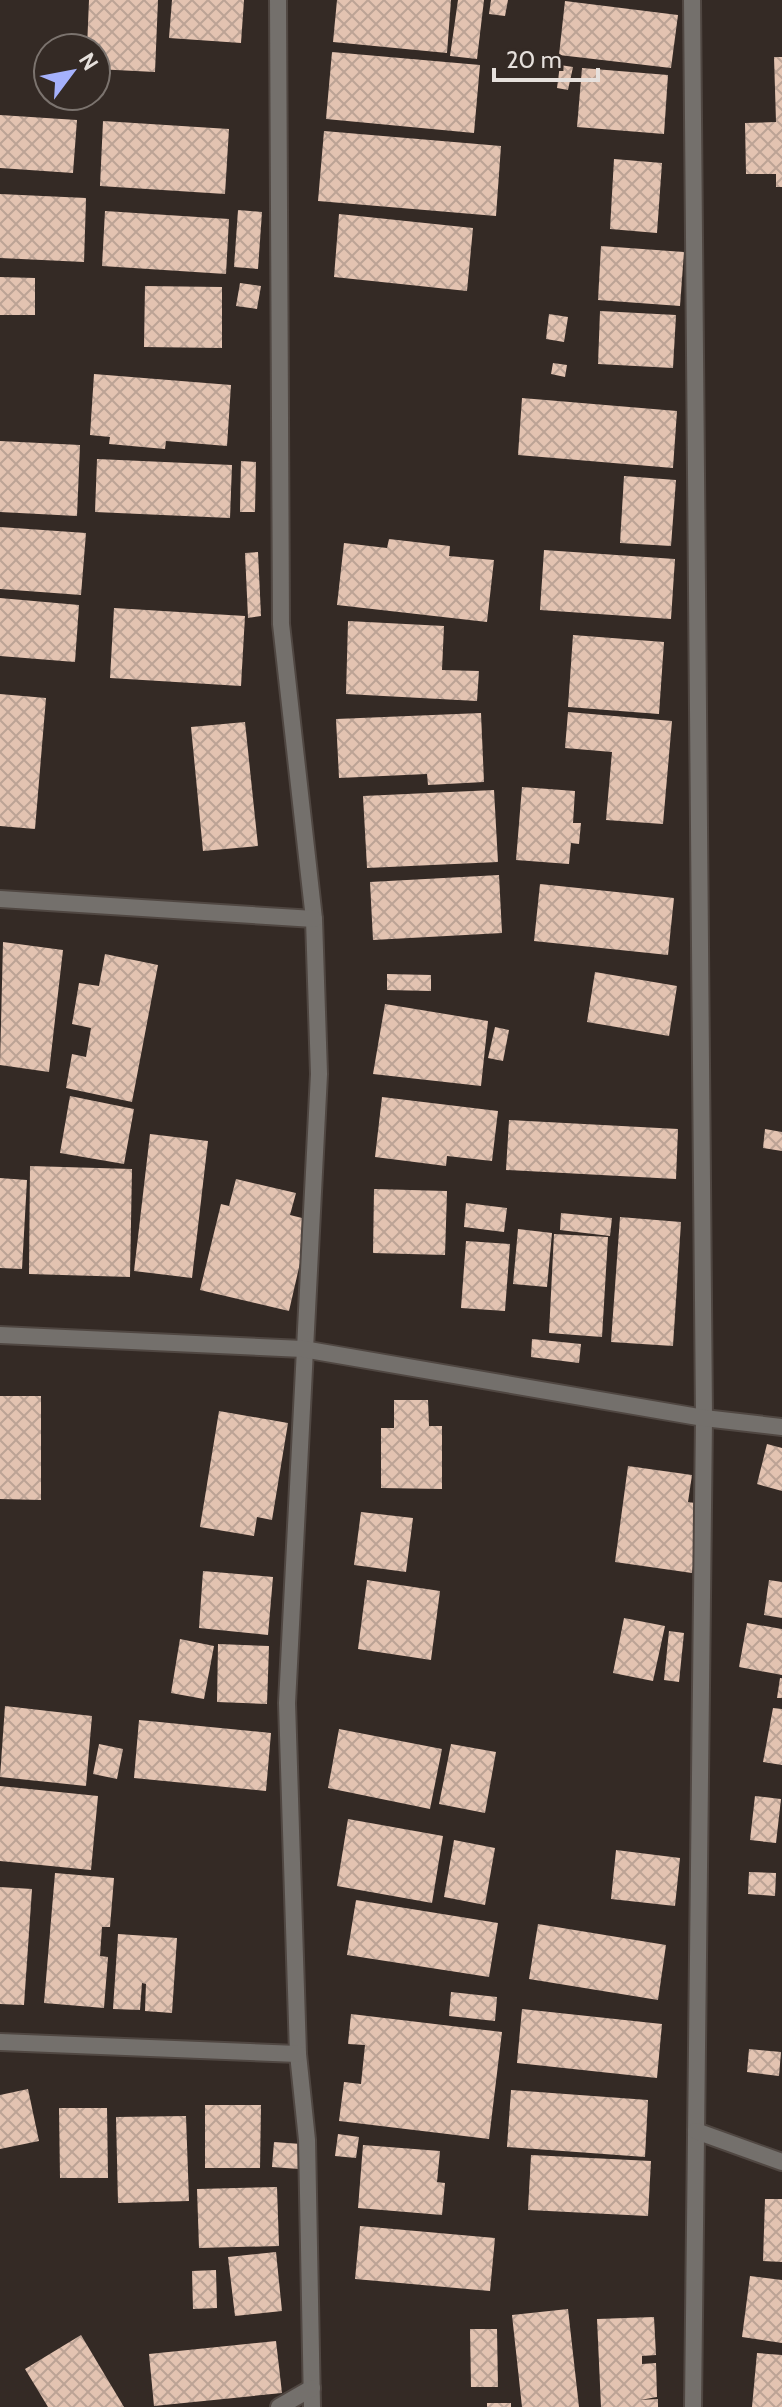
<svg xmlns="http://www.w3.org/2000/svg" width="782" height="2407" font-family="Cabin,sans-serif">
<defs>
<pattern id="building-cross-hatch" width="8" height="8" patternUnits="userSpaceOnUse" patternTransform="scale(2)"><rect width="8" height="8" fill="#e3c3b1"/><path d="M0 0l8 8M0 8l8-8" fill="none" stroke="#bca395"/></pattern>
</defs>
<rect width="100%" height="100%" fill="#342a25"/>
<g fill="url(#building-cross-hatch)">
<polygon points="89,0 158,0 155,72 96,69 96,48 87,48"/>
<polygon points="172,0 244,0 241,43 169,38"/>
<polygon points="337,0 451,0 447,53 333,42"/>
<polygon points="458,0 484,0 477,59 450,56"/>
<polygon points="491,0 508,0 505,16 489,14"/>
<polygon points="565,1 678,15 671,68 559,55"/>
<polygon points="332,52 480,65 474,133 326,119"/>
<polygon points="774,57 782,57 782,187 776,187 776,174 746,174 745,123 776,122"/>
<polygon points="560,65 573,67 568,90 557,88"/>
<polygon points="582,68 668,75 664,134 577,127"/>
<polygon points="0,115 77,120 73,173 0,168"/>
<polygon points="103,121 229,129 225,194 100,186"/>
<polygon points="324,131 501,146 496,216 318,201"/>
<polygon points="614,159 662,163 657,233 610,229"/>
<polygon points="0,194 86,198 84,262 0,258"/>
<polygon points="238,210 262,212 258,269 234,267"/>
<polygon points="105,211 229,219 226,274 102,266"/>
<polygon points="339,214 473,228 467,291 334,277"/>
<polygon points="601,246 684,252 680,306 598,300"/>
<polygon points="0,277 35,278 35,315 0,315"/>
<polygon points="240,283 261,286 257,309 236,306"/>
<polygon points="145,286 222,287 222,348 144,347"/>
<polygon points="600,311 676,315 673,368 598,364"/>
<polygon points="549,314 568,317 564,342 546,339"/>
<polygon points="553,363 567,365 565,377 551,374"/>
<polygon points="94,374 231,385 227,446 166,441 165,449 109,444 110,437 90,435"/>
<polygon points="522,398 677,411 673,468 518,455"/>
<polygon points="0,441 80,445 77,516 0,512"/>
<polygon points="97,459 232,465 230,518 95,512"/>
<polygon points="241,461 256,462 255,512 240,512"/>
<polygon points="624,476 676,480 671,546 620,543"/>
<polygon points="0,527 86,533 81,595 0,589"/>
<polygon points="389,539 450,546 449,556 494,560 487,622 337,605 344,543 387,548"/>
<polygon points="544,550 675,559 671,619 540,610"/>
<polygon points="258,552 261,616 248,618 245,553"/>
<polygon points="0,598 79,605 75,662 0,656"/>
<polygon points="114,608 245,616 241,686 110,678"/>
<polygon points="348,621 444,626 442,670 479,671 477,701 346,694"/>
<polygon points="573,635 664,642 659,714 568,707"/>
<polygon points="0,694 46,698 35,829 0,826"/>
<polygon points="568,712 672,721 663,824 606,820 612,752 565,748"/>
<polygon points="481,713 484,782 428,785 427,774 339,778 336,719"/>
<polygon points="245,722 258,846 203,851 191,727"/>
<polygon points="522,787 575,791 573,823 581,823 579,844 571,843 569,864 516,860"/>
<polygon points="494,790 498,862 367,868 363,796"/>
<polygon points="499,875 502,933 373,940 370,882"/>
<polygon points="540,884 674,898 668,955 534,941"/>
<polygon points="3,942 63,950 49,1072 0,1065"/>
<polygon points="105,954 158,965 132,1102 66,1088 72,1054 86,1057 91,1028 72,1024 79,983 99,986"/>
<polygon points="595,972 677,986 669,1036 587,1022"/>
<polygon points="387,974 431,975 431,991 387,990"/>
<polygon points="385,1004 488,1021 481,1086 373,1074"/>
<polygon points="495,1027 509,1030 503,1061 488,1058"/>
<polygon points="70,1096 134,1109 124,1164 60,1153"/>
<polygon points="382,1097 498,1111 492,1161 447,1156 446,1166 375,1157"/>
<polygon points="509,1120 678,1129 676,1179 506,1170"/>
<polygon points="765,1129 782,1132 782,1151 763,1148"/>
<polygon points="150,1134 208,1141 192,1278 134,1271"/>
<polygon points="30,1166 132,1169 130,1277 29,1274"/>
<polygon points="0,1178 27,1180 22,1269 0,1268"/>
<polygon points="236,1179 296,1193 290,1215 310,1220 289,1311 200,1290 221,1204 229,1206"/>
<polygon points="374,1189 447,1191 445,1255 373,1253"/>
<polygon points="466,1203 507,1208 504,1232 464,1227"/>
<polygon points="561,1213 612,1218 610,1236 560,1230"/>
<polygon points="620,1217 681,1222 673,1346 611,1342"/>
<polygon points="518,1229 552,1233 547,1287 513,1284"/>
<polygon points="554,1234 608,1237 602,1337 549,1333"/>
<polygon points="466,1241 510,1244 505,1311 461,1308"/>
<polygon points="532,1339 581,1344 579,1363 531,1357"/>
<polygon points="0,1396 41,1396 41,1500 0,1499"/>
<polygon points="394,1400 428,1400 429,1426 442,1426 442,1489 381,1488 381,1428 394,1428"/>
<polygon points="219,1411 288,1423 272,1520 257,1517 254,1536 200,1527"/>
<polygon points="767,1444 782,1448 782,1491 757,1484"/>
<polygon points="628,1466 692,1475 688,1502 702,1504 692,1573 615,1562"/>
<polygon points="361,1512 413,1518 406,1572 354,1565"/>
<polygon points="203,1571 273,1577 268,1635 199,1628"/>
<polygon points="367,1580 440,1591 431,1660 358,1649"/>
<polygon points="769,1580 782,1582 782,1618 764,1615"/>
<polygon points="624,1618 665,1626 653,1681 613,1673"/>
<polygon points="747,1623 782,1629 782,1675 739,1667"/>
<polygon points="669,1631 684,1633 679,1682 664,1680"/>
<polygon points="180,1639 214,1646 204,1699 171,1693"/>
<polygon points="218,1644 269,1646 267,1704 217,1702"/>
<polygon points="780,1678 782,1678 782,1698 777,1698"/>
<polygon points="5,1706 92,1716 86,1786 0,1777"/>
<polygon points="773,1708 782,1709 782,1765 763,1762"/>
<polygon points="139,1720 271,1733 266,1791 134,1778"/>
<polygon points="339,1729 442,1749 430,1809 328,1788"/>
<polygon points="99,1744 123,1749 117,1779 93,1774"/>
<polygon points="451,1744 496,1752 485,1813 439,1804"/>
<polygon points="0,1786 98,1796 91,1870 0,1861"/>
<polygon points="755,1796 781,1799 776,1843 750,1840"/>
<polygon points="348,1819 443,1836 432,1903 337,1886"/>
<polygon points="454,1840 495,1848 485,1905 444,1897"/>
<polygon points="616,1850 680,1858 675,1906 611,1899"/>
<polygon points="749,1872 776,1873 775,1896 748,1894"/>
<polygon points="55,1873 114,1878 110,1927 102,1927 100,1956 108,1957 104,2008 44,2003"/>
<polygon points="0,1887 32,1889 24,2005 0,2004"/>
<polygon points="356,1900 498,1923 489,1977 347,1955"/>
<polygon points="538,1924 666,1945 658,2000 529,1979"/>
<polygon points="118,1934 177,1938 172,2013 145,2011 146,1984 142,1983 140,2010 113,2009"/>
<polygon points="451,1992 497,1997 495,2021 449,2016"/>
<polygon points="522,2009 662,2024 657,2078 517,2063"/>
<polygon points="351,2014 502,2032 489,2139 339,2121 344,2082 361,2084 365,2045 348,2044"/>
<polygon points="749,2049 781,2052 779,2076 747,2072"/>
<polygon points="28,2089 39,2141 0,2149 0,2095"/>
<polygon points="511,2090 648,2100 645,2157 507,2147"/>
<polygon points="205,2105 261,2105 260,2168 205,2168"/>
<polygon points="59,2108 107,2108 108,2178 60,2178"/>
<polygon points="186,2116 189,2201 118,2203 116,2117"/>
<polygon points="338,2134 359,2137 356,2158 335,2156"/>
<polygon points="274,2142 301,2144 299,2169 272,2167"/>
<polygon points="363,2145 440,2151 437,2182 445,2183 442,2215 358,2208"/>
<polygon points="531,2155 651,2161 648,2216 528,2210"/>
<polygon points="277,2187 279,2246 199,2248 197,2189"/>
<polygon points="765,2199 782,2199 782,2262 763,2261"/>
<polygon points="360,2226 495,2238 490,2291 355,2279"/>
<polygon points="276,2252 282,2311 235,2316 228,2257"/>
<polygon points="216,2270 217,2308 193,2309 192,2271"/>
<polygon points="750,2276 782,2280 782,2343 742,2337"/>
<polygon points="568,2309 579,2407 522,2407 512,2315"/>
<polygon points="654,2317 656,2355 642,2356 642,2364 656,2363 657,2397 640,2400 658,2399 658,2407 601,2407 597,2319"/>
<polygon points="470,2329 497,2329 498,2387 471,2387"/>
<polygon points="81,2335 124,2407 48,2407 25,2369"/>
<polygon points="276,2341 282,2393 154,2406 149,2354"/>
<polygon points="757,2353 782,2355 782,2407 752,2407"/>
<rect x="487" y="2403" width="24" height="4"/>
</g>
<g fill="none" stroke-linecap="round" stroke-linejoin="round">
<g stroke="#504742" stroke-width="20">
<g id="minor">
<polyline points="278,0 281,624 314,919 319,1074 287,1703 298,2054 307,2140 312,2407"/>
<polyline points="692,0 704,1418 693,2407"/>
<polyline points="0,899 314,919"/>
<polyline points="0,1335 303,1349 704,1418 782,1427"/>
<polyline points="0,2042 298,2054"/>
<polyline points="696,2131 782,2162"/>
<polyline points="279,2407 312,2388"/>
</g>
</g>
<use href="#minor" stroke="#74706c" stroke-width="16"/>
</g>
<g transform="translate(72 72) rotate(58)"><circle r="38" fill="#342a25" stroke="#7b736e" stroke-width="2"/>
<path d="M0-6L14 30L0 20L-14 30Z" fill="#a5b1fc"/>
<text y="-12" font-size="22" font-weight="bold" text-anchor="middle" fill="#e6e0dc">N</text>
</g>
<path d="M494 68v12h104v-12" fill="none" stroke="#e6e0dc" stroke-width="4"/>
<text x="506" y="68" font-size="24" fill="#e6e0dc" stroke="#342a25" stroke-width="6" paint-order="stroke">20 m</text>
</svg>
